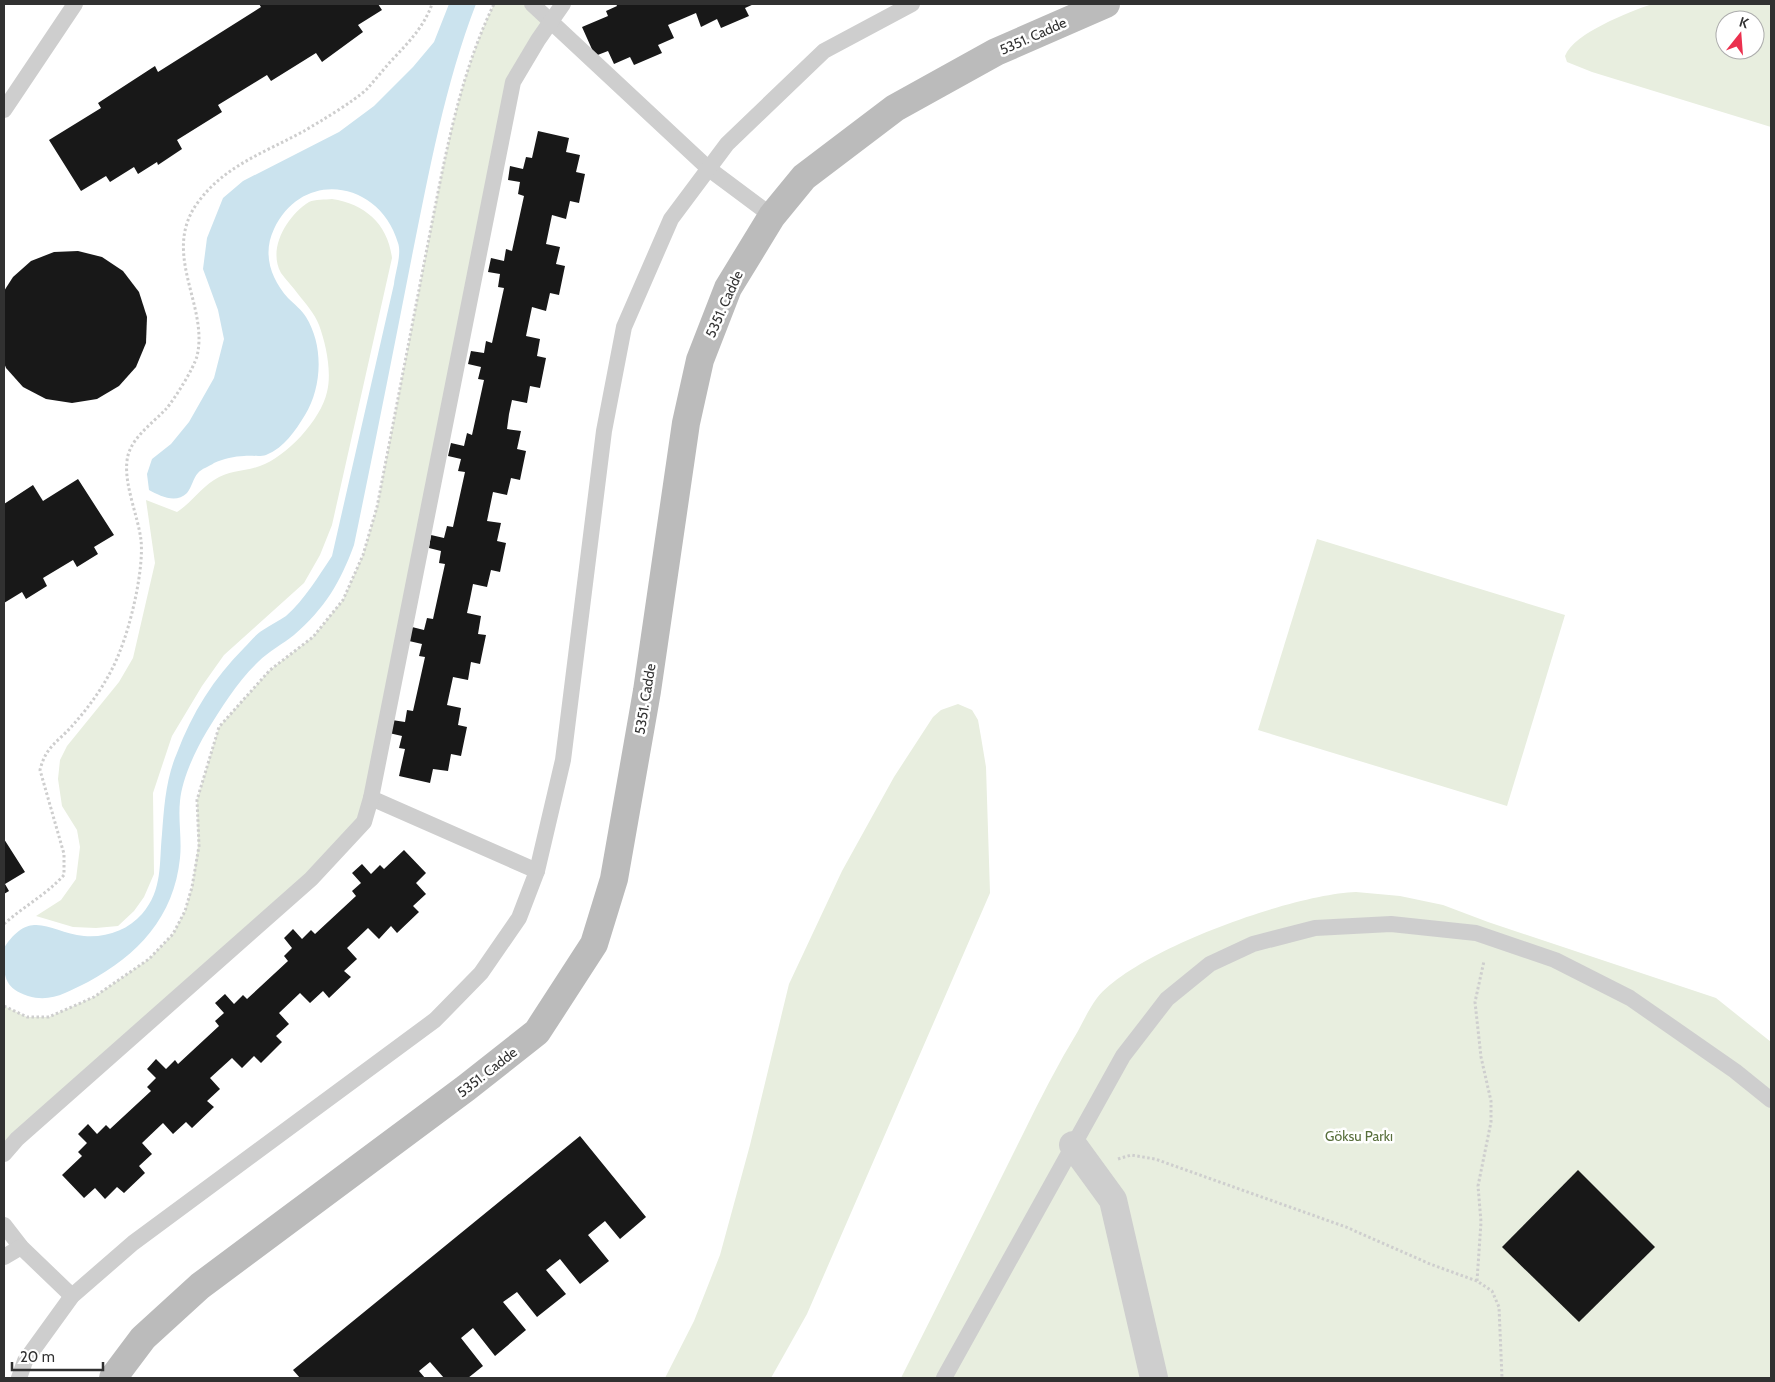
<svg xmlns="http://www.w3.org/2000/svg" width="1775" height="1382" font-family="Cabin,sans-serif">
<rect width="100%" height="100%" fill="#fff"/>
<g fill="#e8eedf" fill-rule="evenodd">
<path d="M494,4H532L551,21L513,82L364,822L4,1154V1006L27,1017H49L94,997L149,959L173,934L185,911L192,887L198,846L197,800L219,727L270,670L313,637L343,600L363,555L377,507C394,419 411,331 428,243C444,163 458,78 494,4Z"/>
<path d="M1652,4H1771V127L1592,72L1567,62L1565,56C1574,33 1629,12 1652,4ZM1725,20H1755V50H1725Z"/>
<path d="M332,199C365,204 388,224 392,258L332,525L320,555L304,583L224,655L202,686L172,736L153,793L154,874L144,897L134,911L118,926L96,928L73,927L36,916L61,900L76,879L80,847L77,830L62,806L58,779L60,760L67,746L119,682L133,658L155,563L146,500L177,512C191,503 200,489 214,480C229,470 244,472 260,466C286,457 321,420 327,392C332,372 326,344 319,325C315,314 305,303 298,294C293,287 286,280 281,273C267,248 288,215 309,202C315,199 325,200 332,199Z"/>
<polygon points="1317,539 1565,615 1507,806 1258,730"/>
<polygon points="958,704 972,710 978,720 981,737 986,767 990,893 807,1314 771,1378 665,1378 694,1321 720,1255 750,1145 789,984 842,871 894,777 933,717 941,710"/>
<path d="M1356,892L1400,896L1443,905L1488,922L1716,998L1771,1042V1378H901C942,1297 982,1216 1023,1134C1040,1099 1058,1064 1078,1031C1084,1020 1090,1007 1097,998C1137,949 1294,894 1356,892Z"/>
</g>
<path fill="#cbe3ee" d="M449,4H476C445,84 429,172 412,256C393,353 374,449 354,545C340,583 325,608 294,635C283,644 269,651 258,662C237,682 222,707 207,731C195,751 182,779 180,801C178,820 182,839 180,858C174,917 138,955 88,982C67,992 51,1003 28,996C1,987 4,972 4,948C31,907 50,933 84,936C106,938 128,930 142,914C163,890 159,863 162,834C164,807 166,778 177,753C192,713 214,678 244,648C250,642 256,634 263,630C270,625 279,621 286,616C305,599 318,577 332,556L394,284C395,273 402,254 398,243C380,181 303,168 274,229C262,254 271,279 288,298C294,304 302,310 306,317C324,346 322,387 305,415C295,431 285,447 266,455C260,457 250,455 244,456C235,456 223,459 214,463C210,466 201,469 198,473C193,478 192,487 187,493C176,504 160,496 149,490L147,474L152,459L171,444L189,422L214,378L224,339L218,310L203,269L207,238L223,198L243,181L339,132L374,106L413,67L434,42Z"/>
<g fill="#181818">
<polygon points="259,4 378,4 382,10 358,25 363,32 322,62 316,53 271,81 267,75 218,105 222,112 177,140 182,149 158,165 157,162 138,174 134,167 110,182 106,176 81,191 49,140 101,108 98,103 155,66 158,72 261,7"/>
<polygon points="616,4 754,4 745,8 749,16 721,28 717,19 701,27 696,13 668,25 674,38 658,45 662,53 634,65 630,57 614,64 608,51 595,56 582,27 608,16 606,11 617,6"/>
<polygon points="538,131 569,138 566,152 580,155 576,172 585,174 579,203 570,201 566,219 552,215 546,244 560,247 556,264 565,266 559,295 550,293 546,311 532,307 526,336 540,339 537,356 546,358 540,388 530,386 527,403 512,400 509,414 507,429 521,431 517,449 526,451 520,480 511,478 507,495 493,492 487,521 501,523 497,541 506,543 500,572 491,570 487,587 473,584 470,599 467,613 481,616 478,634 486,635 480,664 471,662 468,680 453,677 447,705 461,708 458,725 467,727 461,756 451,754 448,771 433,769 430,783 399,776 405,749 399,748 402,736 389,733 392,720 405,722 407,710 413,711 425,657 419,656 422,644 409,641 412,627 424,630 427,618 433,619 445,564 439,563 441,551 429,548 431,535 444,538 447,526 453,527 465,472 458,471 461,459 448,456 451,443 464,446 467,433 472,435 484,380 478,379 481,367 468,364 471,351 484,353 486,341 492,343 504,288 498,287 500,274 488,272 491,258 504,261 506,249 512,251 524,196 518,194 520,182 508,180 510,166 523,169 526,157 532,158"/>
<polygon points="78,251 102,257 123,271 139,292 147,317 146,343 136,367 119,386 97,399 72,403 46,399 23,387 6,368 4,363 4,291 13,277 31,261 54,252"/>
<polygon points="78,479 114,535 94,547 98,554 77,567 73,560 43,578 47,586 26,599 22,592 4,603 4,504 33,485 43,501"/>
<polygon points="4,839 25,872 5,884 9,891 4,894"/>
<polygon points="404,850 426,873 416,883 426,894 413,906 419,912 397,933 391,926 379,939 368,928 347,948 357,959 344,971 351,977 329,998 323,991 310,1003 300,993 279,1013 289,1024 276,1036 282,1042 261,1063 254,1056 242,1068 232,1058 210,1078 220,1089 207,1101 214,1107 192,1128 186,1122 173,1134 163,1123 142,1143 152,1154 139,1166 145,1173 124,1193 117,1187 105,1199 95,1188 84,1198 62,1175 82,1156 78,1152 87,1143 78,1134 88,1124 97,1134 106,1125 110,1129 151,1091 147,1087 156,1078 147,1069 156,1059 166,1069 175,1060 178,1064 219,1026 215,1021 224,1013 215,1003 225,994 234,1004 243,995 247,999 288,961 284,956 292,948 284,938 293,929 302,939 311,930 315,934 356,896 352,891 361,883 352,873 362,864 371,874 380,865 384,869"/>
<polygon points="580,1136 646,1217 620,1239 605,1221 588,1235 609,1261 580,1284 560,1259 546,1270 566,1294 537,1317 517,1292 503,1302 526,1330 495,1356 473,1328 461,1338 483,1366 468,1378 444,1378 430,1362 419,1371 425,1378 300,1378 293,1370"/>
<polygon points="1578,1170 1655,1247 1579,1322 1502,1247"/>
</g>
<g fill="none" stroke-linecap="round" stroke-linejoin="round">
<g stroke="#cecece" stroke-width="3" stroke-dasharray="2.5 2.5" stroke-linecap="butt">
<path d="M4,924C24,906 46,895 64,875V854L40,770C46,746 57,743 72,726C91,705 110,678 120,651C131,624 144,569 141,540C138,516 124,485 127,461C129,439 152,424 166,409C174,400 194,368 197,356C209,307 162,255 196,205C223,166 264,153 304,131C321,121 353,102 367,89C375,80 383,70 391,61C408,43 424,27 432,4"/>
<path d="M4,1006L27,1017H49L94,997L149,959L173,934L185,911L192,887L199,846L197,800L219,727L270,670L313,637L343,600L363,555L377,507C394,419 411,331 428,243C444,163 458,78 494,4"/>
<polyline points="1118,1159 1131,1155 1155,1159 1346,1227 1430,1264 1477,1281 1492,1291 1499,1307 1502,1378"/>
<polyline points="1477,1281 1481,1222 1478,1186 1491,1122 1491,1101 1481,1057 1475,1002 1484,961"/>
</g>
<g stroke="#cecece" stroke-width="16">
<polyline points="532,4 709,169 772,216"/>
<polyline points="4,110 75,4"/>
<polyline points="371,798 537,871"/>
<polyline points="4,1154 17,1139 311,879 364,822 371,798 513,82 538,40 563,4"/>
<polyline points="4,1225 21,1247 72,1296"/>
<polyline points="4,1257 21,1247"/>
<polyline points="19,1378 25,1361 72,1296 133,1243 435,1020 481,973 519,918 537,871 563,760 604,431 624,327 671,219 727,144 824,51 912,4"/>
<polyline points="944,1378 1123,1056 1167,999 1210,964 1253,944 1315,928 1391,924 1476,933 1555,960 1630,998 1735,1071 1771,1100"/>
</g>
<polyline stroke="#cecece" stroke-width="28" points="1073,1145 1113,1200 1154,1378"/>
<polyline stroke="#bbb" stroke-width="28" points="113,1378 143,1338 200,1286 466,1088 537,1032 594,944 614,879 647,691 686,423 700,360 728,288 772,216 804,177 895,108 996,52 1106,4"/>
</g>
<g text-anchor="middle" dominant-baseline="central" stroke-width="5" stroke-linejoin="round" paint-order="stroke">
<g font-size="14" fill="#313131" stroke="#fff">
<text transform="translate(1033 36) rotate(-24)">5351. Cadde</text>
<text transform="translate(724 304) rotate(-66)">5351. Cadde</text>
<text transform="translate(645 699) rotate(-81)">5351. Cadde</text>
<text transform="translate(487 1072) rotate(-38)">5351. Cadde</text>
</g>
<g font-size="14" fill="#586f3c" stroke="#fff">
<text x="1359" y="1136">Göksu Parkı</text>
</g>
</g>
<rect width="1775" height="1382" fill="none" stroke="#313131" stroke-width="10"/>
<g transform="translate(1740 35) rotate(17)"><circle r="24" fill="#ffffff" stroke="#adadad"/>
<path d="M0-4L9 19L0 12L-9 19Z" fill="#eb304e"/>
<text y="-8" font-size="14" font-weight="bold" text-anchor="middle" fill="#313131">K</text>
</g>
<path d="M12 1362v8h91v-8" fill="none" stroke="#313131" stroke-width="2.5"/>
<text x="20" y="1362" font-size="15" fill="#313131" stroke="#ffffff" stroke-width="4" paint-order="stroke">20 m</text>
</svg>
